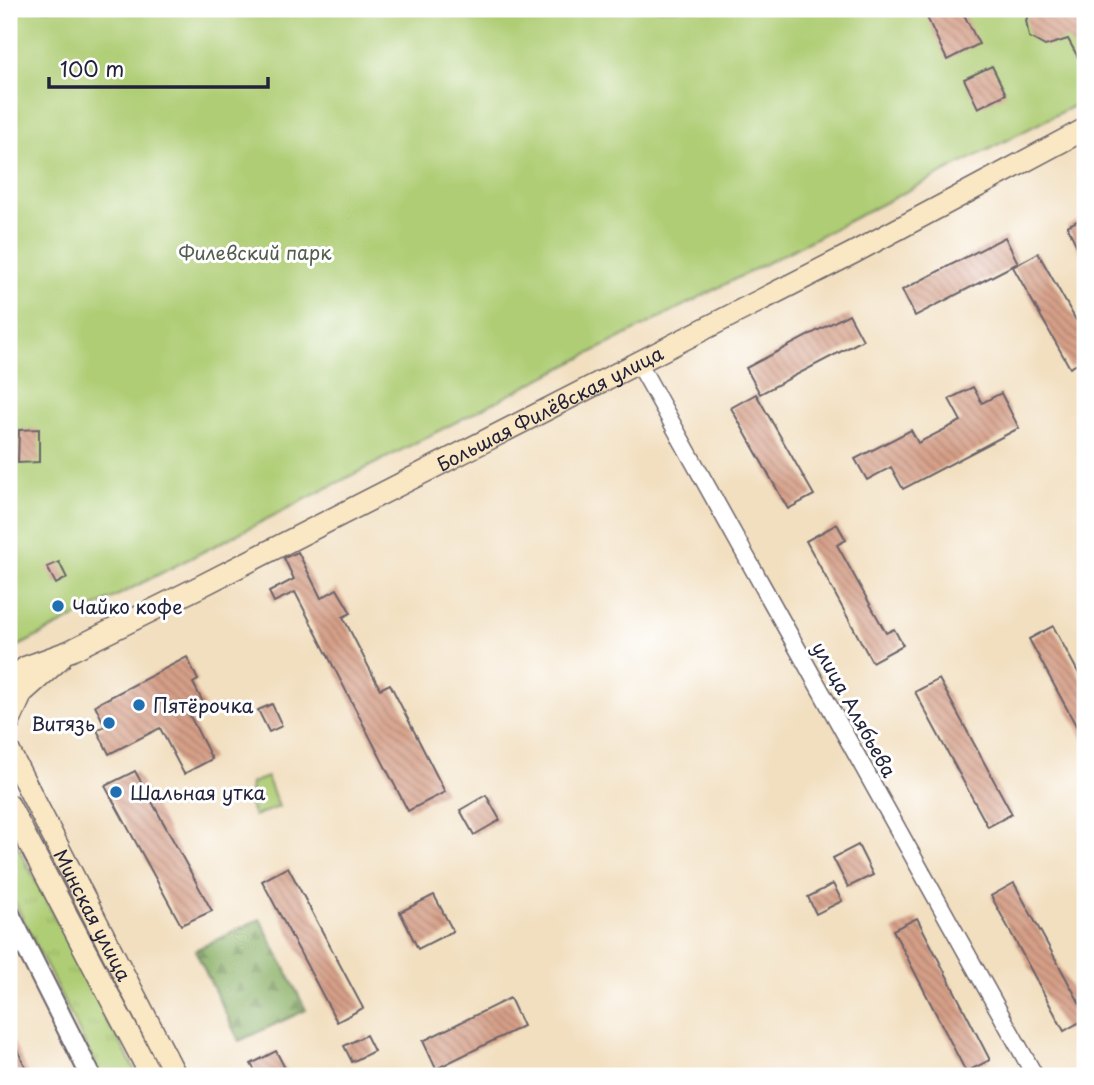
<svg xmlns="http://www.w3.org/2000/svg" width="1094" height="1085" font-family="'Playpen Sans',sans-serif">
<defs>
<pattern id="grass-tufts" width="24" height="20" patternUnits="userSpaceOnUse" patternTransform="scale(1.75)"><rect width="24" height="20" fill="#afcd75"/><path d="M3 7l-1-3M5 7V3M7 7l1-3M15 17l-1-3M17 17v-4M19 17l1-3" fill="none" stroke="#96b066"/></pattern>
<pattern id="forest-firs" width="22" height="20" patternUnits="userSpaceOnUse" patternTransform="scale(1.75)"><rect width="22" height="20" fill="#8bb066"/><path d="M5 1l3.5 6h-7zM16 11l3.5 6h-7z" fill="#718f55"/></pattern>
<pattern id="building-back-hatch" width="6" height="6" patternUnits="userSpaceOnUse" patternTransform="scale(1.75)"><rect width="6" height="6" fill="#d69f87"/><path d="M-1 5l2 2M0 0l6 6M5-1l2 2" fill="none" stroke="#ad8170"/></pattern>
</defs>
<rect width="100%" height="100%" fill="#fff"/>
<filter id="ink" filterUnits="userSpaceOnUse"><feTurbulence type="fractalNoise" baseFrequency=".0143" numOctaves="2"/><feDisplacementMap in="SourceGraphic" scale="14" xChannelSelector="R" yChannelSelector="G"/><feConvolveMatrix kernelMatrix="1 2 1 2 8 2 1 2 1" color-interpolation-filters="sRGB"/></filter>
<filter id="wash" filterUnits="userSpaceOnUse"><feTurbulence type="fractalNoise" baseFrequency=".00686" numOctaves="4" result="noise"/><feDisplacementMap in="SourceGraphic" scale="28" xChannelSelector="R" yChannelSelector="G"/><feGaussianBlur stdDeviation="1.57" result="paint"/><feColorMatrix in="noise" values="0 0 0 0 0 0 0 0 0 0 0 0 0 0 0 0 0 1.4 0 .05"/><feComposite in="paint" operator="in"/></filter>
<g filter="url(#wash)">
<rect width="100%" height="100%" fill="#f2dfc0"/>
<polygon fill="url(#grass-tufts)" stroke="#687858" stroke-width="2" points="9,830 138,1076 101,1076 9,891"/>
<polygon fill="url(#forest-firs)" stroke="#566950" stroke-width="2" points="260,919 306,1010 239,1041 195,950"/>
<g fill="#afcd75" stroke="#687858" stroke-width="2">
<polygon points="9,9 1085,9 1085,100 9,651"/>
<polygon points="267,777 279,807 254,816 249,803 251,783"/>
</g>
<g id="blocks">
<g fill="url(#building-back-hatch)">
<polygon points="935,9 961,9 979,44 947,60 925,13"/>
<polygon points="1032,9 1085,9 1085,70 1068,39 1045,46 1029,37 1026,20"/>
<polygon points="992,66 1006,94 978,108 964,79"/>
<polygon points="1085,217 1085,263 1067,226"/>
<polygon points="1005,237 1018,263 915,316 902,290"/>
<polygon points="1038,253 1085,336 1085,360 1070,368 1013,267"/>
<polygon points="849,314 863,340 760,394 746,368"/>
<polygon points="973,387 982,403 1001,393 1019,428 903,489 891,467 867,480 855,459 911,430 918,443 961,421 949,399"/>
<polygon points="756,394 814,495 788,509 731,408"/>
<polygon points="39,429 39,462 18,463 19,430"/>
<polygon points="837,524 846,540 837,545 886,633 894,629 903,645 872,662 806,541"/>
<polygon points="298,552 321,598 337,589 351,613 343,617 380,689 390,684 445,792 408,811 295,592 274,602 269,592 294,579 284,558"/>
<polygon points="59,562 67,578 56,584 47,567"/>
<polygon points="1053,626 1085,685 1085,742 1029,639"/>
<polygon points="187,657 198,680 193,683 205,706 189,714 212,759 184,774 160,728 109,754 97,730 105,726 95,705"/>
<polygon points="939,679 1012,814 988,827 915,692"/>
<polygon points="272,704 282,726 269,732 258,710"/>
<polygon points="135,771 212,911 181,925 105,786"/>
<polygon points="486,795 500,820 474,835 460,810"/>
<polygon points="858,845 873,875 848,887 833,858"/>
<polygon points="288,867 363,1008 337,1022 262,881"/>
<polygon points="1014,883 1085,1013 1085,1019 1064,1031 991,896"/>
<polygon points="833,884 842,901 816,914 808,897"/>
<polygon points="434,895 453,931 418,949 400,912"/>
<polygon points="917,918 990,1060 966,1072 893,930"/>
<polygon points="510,998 523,1026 436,1069 423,1041"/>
<polygon points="9,1033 30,1076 9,1076"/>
<polygon points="366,1035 374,1051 352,1062 344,1046"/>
<polygon points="276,1051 289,1076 258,1076 251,1064"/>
</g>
</g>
</g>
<g filter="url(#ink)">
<use href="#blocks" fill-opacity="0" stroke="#6b646a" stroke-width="2"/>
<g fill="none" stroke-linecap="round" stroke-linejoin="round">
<g stroke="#6b646a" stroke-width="19">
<polyline id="minor" points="638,362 1035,1076"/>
</g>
<g stroke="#6b646a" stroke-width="23">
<polyline id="tertiary" points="9,913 91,1076"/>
</g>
<g stroke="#6b646a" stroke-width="24">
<g id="secondary">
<path id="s1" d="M9,682L26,667L70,651L201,586L853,253L1085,129"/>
<polyline points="9,723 22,693 60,659"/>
<path id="s2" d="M9,751L176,1076"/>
<polyline points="9,805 151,1076"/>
</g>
</g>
<use href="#minor" stroke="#fff" stroke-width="16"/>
<use href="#tertiary" stroke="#fff" stroke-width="19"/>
<use href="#secondary" stroke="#fae7c3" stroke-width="21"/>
</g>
</g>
<g fill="#1f6fb2" stroke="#fff" stroke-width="2.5">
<circle cx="58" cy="606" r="7"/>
<circle cx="139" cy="705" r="7"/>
<circle cx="109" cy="723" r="7"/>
<circle cx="116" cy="792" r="7"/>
</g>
<g text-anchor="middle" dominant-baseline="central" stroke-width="6" stroke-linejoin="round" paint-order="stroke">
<g font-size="19" fill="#535e4f" stroke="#fff">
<text x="255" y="252">Филевский парк</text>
</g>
<g font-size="19" fill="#22223b" stroke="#fff">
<text stroke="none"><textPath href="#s1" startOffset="607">Большая Филёвская улица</textPath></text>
<text transform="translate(855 709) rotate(61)">улица Алябьева</text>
<text stroke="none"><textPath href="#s2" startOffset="184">Минская улица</textPath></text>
</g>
<g font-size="19" fill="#22223b" stroke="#fff" text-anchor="start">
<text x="72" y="606">Чайко кофе</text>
<text x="153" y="705">Пятёрочка</text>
<text x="95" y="723" text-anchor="end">Витязь</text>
<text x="130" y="792">Шальная утка</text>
</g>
</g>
<rect width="1094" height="1085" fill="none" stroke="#fff" stroke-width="35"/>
<path d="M49 77v10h219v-10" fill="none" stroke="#22223b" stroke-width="3.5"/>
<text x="60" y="77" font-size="21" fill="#22223b" stroke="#ffffff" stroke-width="5" paint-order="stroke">100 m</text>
</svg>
